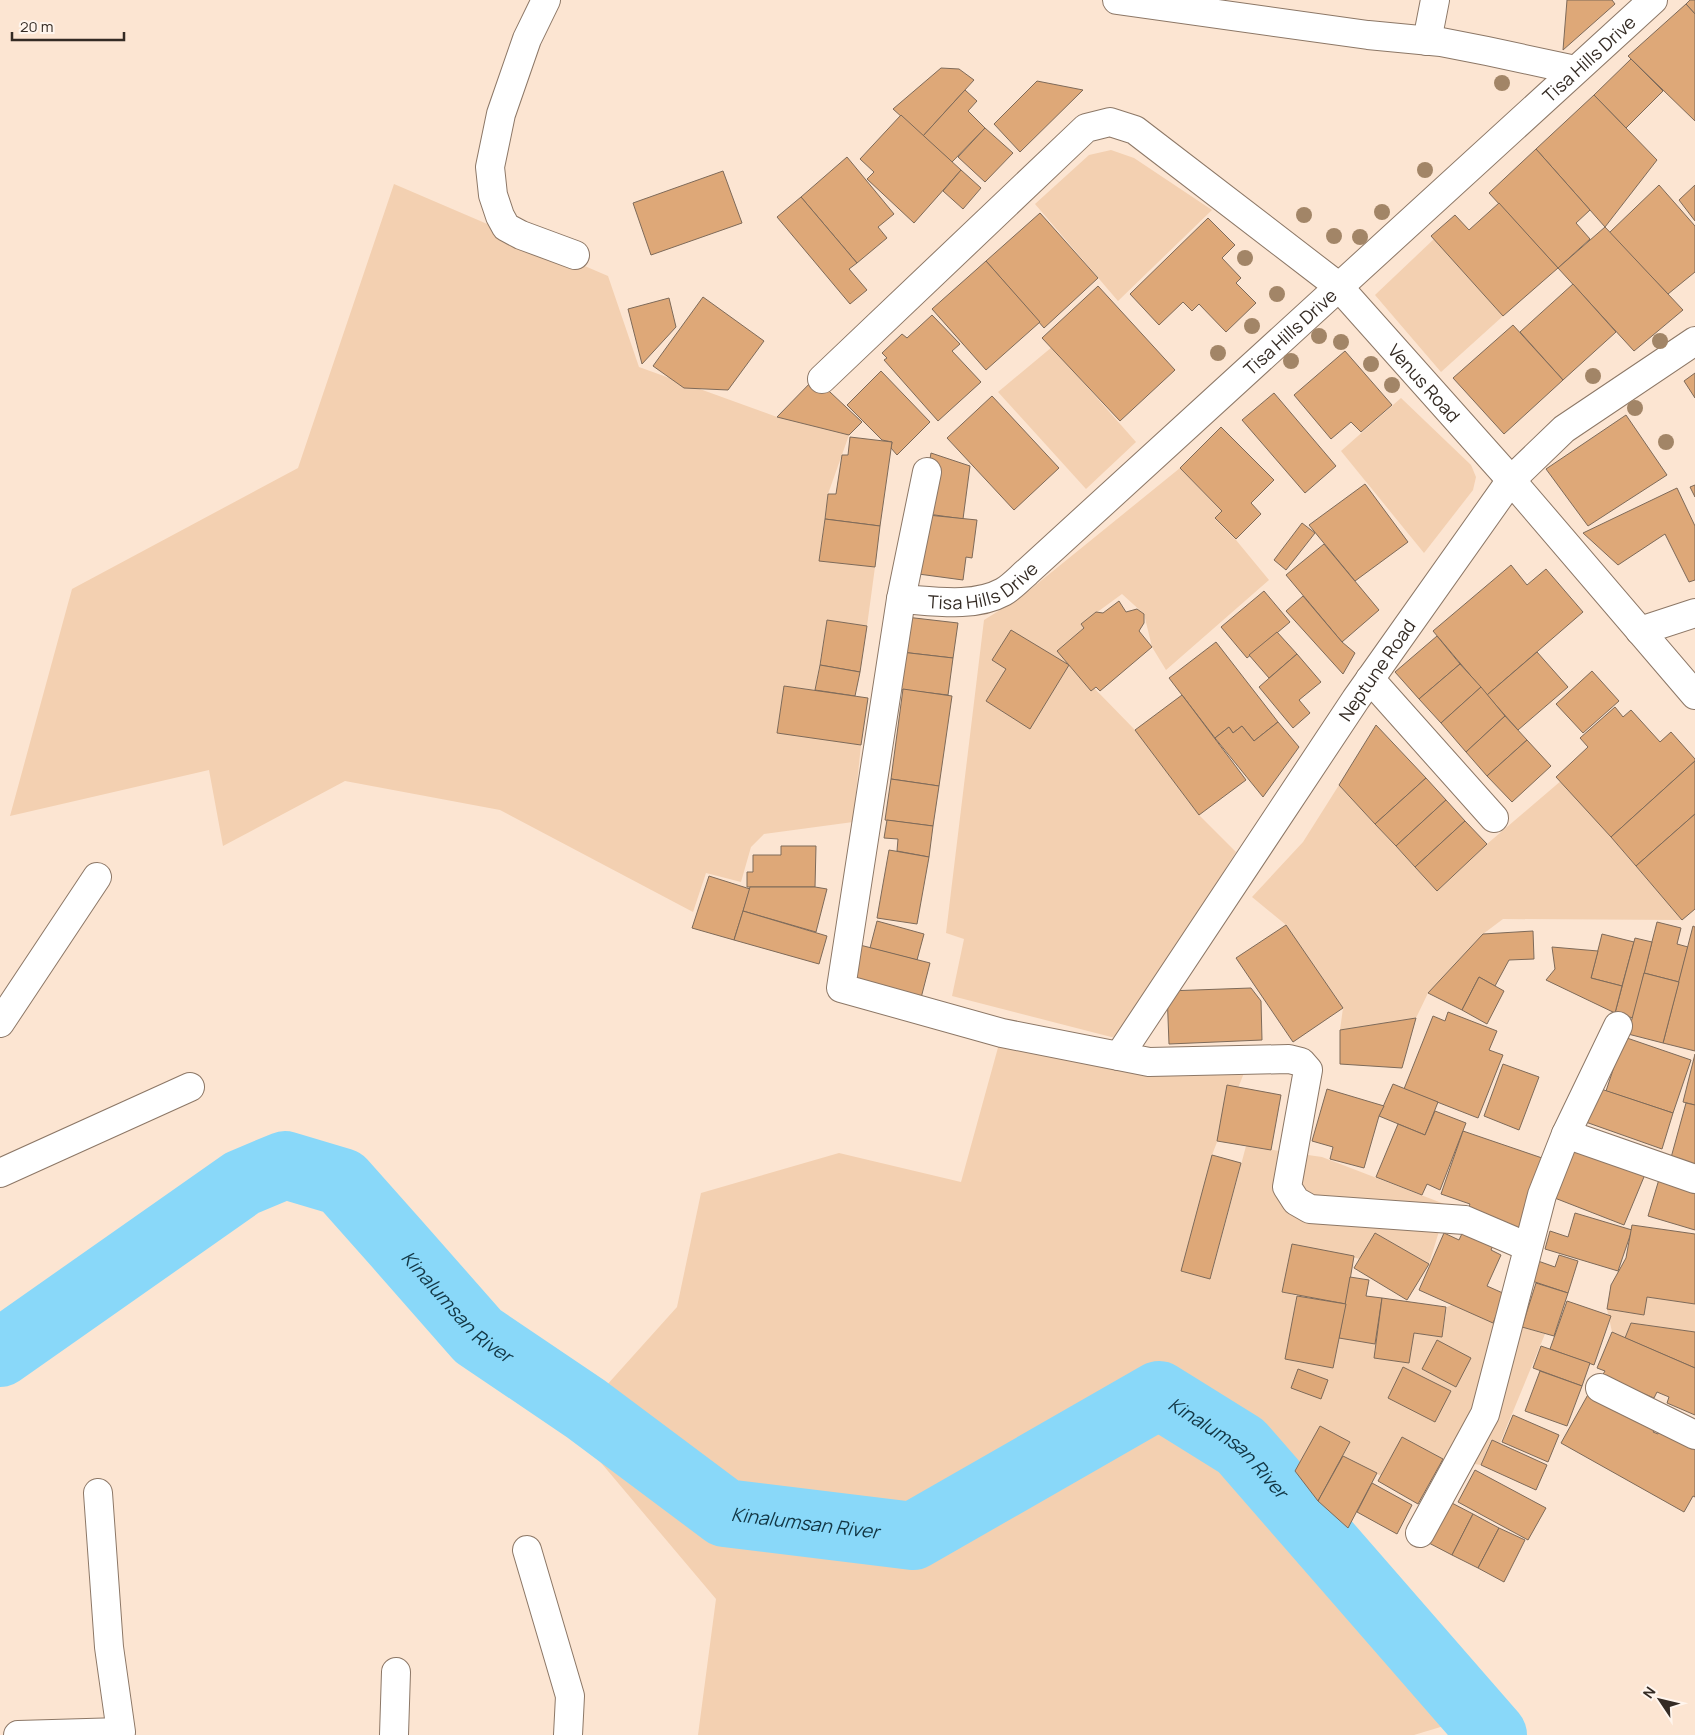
<svg xmlns="http://www.w3.org/2000/svg" width="1695" height="1735" font-family="Manrope,sans-serif">
<rect width="100%" height="100%" fill="#fce5d2"/>
<g fill="#f3d0b1">
<polygon points="1111,150 1134,158 1212,210 1118,301 1035,204 1089,155"/>
<polygon points="394,184 608,276 639,367 777,417 849,435 828,494 819,560 875,567 867,626 827,620 815,690 784,686 777,732 861,745 853,822 764,834 751,847 741,882 706,873 693,912 500,810 345,781 223,846 209,770 10,816 72,589 298,468"/>
<polygon points="1434,239 1503,316 1441,372 1375,295"/>
<polygon points="1052,347 1136,442 1086,489 998,392"/>
<polygon points="1401,398 1471,465 1476,477 1473,490 1424,553 1341,451"/>
<polygon points="1180,468 1222,511 1215,519 1236,540 1269,580 1166,670 1152,647 1144,614 1122,594 1081,624 1084,628 1058,651 1135,730 1199,815 1236,852 1119,1039 952,996 964,939 946,933 984,620 1021,597"/>
<polygon points="1562,780 1682,920 1503,919 1483,934 1428,993 1416,1018 1340,1030 1343,1008 1286,925 1252,897 1303,842 1339,785 1437,891 1487,844"/>
<polygon points="1002,1033 1249,1060 1212,1155 1181,1271 1211,1277 1246,1146 1322,1157 1447,1205 1429,1264 1375,1233 1360,1259 1292,1244 1282,1292 1297,1296 1285,1359 1333,1368 1339,1338 1375,1344 1374,1358 1409,1363 1414,1333 1442,1337 1447,1307 1452,1305 1545,1334 1500,1443 1491,1440 1481,1465 1443,1459 1402,1437 1381,1476 1343,1456 1350,1442 1320,1426 1295,1471 1310,1490 1303,1497 1271,1480 1477,1716 1414,1735 698,1735 716,1599 570,1426 677,1307 701,1193 839,1153 961,1182"/>
<polygon points="1647,1297 1695,1304 1695,1332 1631,1323 1625,1338 1612,1332 1607,1309 1644,1315"/>
</g>
<g fill="none" stroke-linecap="round" stroke-linejoin="round">
<path stroke="#89d8f9" stroke-width="68" id="s1" d="M0,1353L242,1183L285,1165L342,1182L398,1245L478,1336L586,1409L725,1513L913,1536L1159,1395L1241,1446L1493,1735"/>
</g>
<g fill="#dea878" stroke="#7e6a59">
<polygon points="1567,0 1612,0 1615,4 1563,50"/>
<polygon points="1690,0 1695,0 1695,14 1686,4"/>
<polygon points="1686,4 1695,14 1695,121 1628,56"/>
<polygon points="1631,59 1663,91 1626,128 1594,95"/>
<polygon points="941,68 959,69 974,80 923,136 893,109"/>
<polygon points="1037,81 1083,90 1020,152 994,124"/>
<polygon points="965,90 977,101 968,111 985,128 952,162 923,136"/>
<polygon points="1594,95 1657,160 1605,227 1536,149"/>
<polygon points="901,115 961,170 914,223 867,179 874,172 860,159"/>
<polygon points="985,128 1013,153 985,182 958,157"/>
<polygon points="1536,149 1590,210 1576,223 1590,239 1558,268 1489,193"/>
<polygon points="847,157 894,214 878,227 887,238 857,263 801,197"/>
<polygon points="961,170 981,188 963,209 943,191"/>
<polygon points="723,171 742,223 651,255 633,203"/>
<polygon points="1659,185 1695,226 1695,272 1668,294 1609,233"/>
<polygon points="1695,185 1695,221 1679,200"/>
<polygon points="801,197 857,263 849,269 867,290 850,304 777,217"/>
<polygon points="1499,203 1558,268 1503,316 1431,236 1455,215 1469,230"/>
<polygon points="1040,213 1098,278 1044,328 986,261"/>
<polygon points="1208,218 1235,245 1222,258 1241,278 1236,283 1256,303 1226,332 1199,304 1192,311 1183,302 1159,325 1130,294"/>
<polygon points="1605,227 1683,310 1634,351 1558,268"/>
<polygon points="986,261 1040,322 986,370 932,309"/>
<polygon points="1573,284 1616,332 1563,380 1520,332"/>
<polygon points="1098,286 1175,370 1120,421 1042,338"/>
<polygon points="703,297 764,341 728,390 684,388 653,366"/>
<polygon points="669,298 676,327 642,364 628,309"/>
<polygon points="932,315 960,344 952,351 981,382 938,421 884,360 887,358 882,353 902,334 907,338"/>
<polygon points="1513,325 1563,380 1504,434 1453,378"/>
<polygon points="1345,351 1392,405 1361,432 1351,422 1331,439 1294,395"/>
<polygon points="881,371 930,422 897,455 891,448 892,442 882,440 847,405"/>
<polygon points="1695,373 1695,398 1684,381"/>
<polygon points="815,378 862,422 849,435 777,417"/>
<polygon points="1274,393 1336,466 1305,493 1242,420"/>
<polygon points="992,396 1059,468 1014,510 947,438"/>
<polygon points="1626,415 1667,475 1588,526 1546,469"/>
<polygon points="1221,427 1274,480 1251,503 1261,514 1236,539 1215,518 1222,511 1180,468"/>
<polygon points="850,437 892,442 880,526 825,519 828,494 836,494 842,455 848,455"/>
<polygon points="931,453 970,466 963,519 921,513"/>
<polygon points="1365,484 1408,542 1355,581 1309,525"/>
<polygon points="1695,485 1695,497 1690,487"/>
<polygon points="1677,488 1695,526 1695,580 1689,582 1665,534 1618,565 1583,533"/>
<polygon points="928,515 977,520 972,558 966,557 963,580 911,573"/>
<polygon points="825,519 880,526 875,567 819,561"/>
<polygon points="1302,523 1315,533 1286,570 1274,560"/>
<polygon points="1324,544 1379,610 1342,642 1286,575"/>
<polygon points="1511,565 1527,585 1546,569 1583,612 1487,695 1433,631"/>
<polygon points="1264,591 1290,622 1247,658 1221,627"/>
<polygon points="1303,596 1342,642 1355,653 1343,674 1286,611"/>
<polygon points="1119,601 1126,612 1137,609 1144,614 1144,623 1139,631 1152,647 1100,691 1096,687 1091,691 1057,651 1084,628 1081,624 1096,612 1103,613"/>
<polygon points="906,617 958,623 953,658 901,652"/>
<polygon points="827,620 867,626 860,672 820,665"/>
<polygon points="1011,630 1069,665 1030,729 986,701 1006,669 992,660"/>
<polygon points="1277,632 1297,654 1269,678 1249,655"/>
<polygon points="1437,636 1460,664 1419,699 1395,672"/>
<polygon points="1216,642 1278,722 1254,741 1242,726 1233,733 1229,727 1215,738 1169,678"/>
<polygon points="901,652 953,658 948,695 896,689"/>
<polygon points="1537,652 1568,687 1518,730 1487,695"/>
<polygon points="1297,654 1321,682 1299,700 1310,713 1293,728 1259,687"/>
<polygon points="1460,664 1481,687 1441,723 1419,699"/>
<polygon points="820,665 860,672 855,696 815,690"/>
<polygon points="1592,671 1619,701 1583,733 1556,704"/>
<polygon points="784,686 868,698 861,745 777,733"/>
<polygon points="1481,687 1505,716 1466,752 1441,723"/>
<polygon points="903,689 952,696 939,786 891,779"/>
<polygon points="1182,695 1246,780 1199,815 1135,730"/>
<polygon points="1615,707 1623,717 1631,710 1660,742 1671,732 1695,759 1695,761 1611,837 1556,777 1588,747 1580,738"/>
<polygon points="1505,716 1527,740 1487,776 1466,752"/>
<polygon points="1278,722 1299,747 1263,797 1215,738 1229,727 1233,733 1242,726 1254,741"/>
<polygon points="1376,725 1426,778 1375,824 1339,785"/>
<polygon points="1527,740 1551,766 1512,802 1487,776"/>
<polygon points="1695,761 1695,814 1636,866 1611,837"/>
<polygon points="1426,778 1446,800 1396,846 1375,824"/>
<polygon points="891,779 939,786 933,826 885,820"/>
<polygon points="1446,800 1465,821 1415,867 1396,846"/>
<polygon points="1695,814 1695,909 1682,920 1636,866"/>
<polygon points="887,820 933,826 929,857 897,851 898,839 884,838"/>
<polygon points="1465,821 1487,844 1437,891 1415,867"/>
<polygon points="781,846 816,846 815,887 747,887 747,872 753,872 753,855 781,855"/>
<polygon points="889,850 929,857 917,924 877,918"/>
<polygon points="709,876 750,889 734,940 692,928"/>
<polygon points="750,887 815,887 827,889 816,932 743,911"/>
<polygon points="743,911 827,936 819,964 734,940"/>
<polygon points="877,921 924,934 917,960 870,948"/>
<polygon points="1657,922 1681,928 1677,944 1688,947 1679,982 1644,973"/>
<polygon points="1286,925 1343,1008 1293,1042 1236,958"/>
<polygon points="1693,926 1695,927 1695,1051 1663,1043"/>
<polygon points="1533,931 1534,959 1509,960 1495,986 1479,977 1462,1010 1428,993 1483,934"/>
<polygon points="1602,934 1634,942 1622,986 1591,978"/>
<polygon points="1635,938 1652,942 1633,1018 1615,1013"/>
<polygon points="856,944 930,963 921,998 847,979"/>
<polygon points="1552,947 1598,951 1591,978 1622,986 1615,1013 1546,980 1555,969"/>
<polygon points="1644,973 1679,982 1663,1043 1628,1034"/>
<polygon points="1479,977 1504,991 1487,1024 1462,1010"/>
<polygon points="1251,988 1261,1001 1262,1040 1169,1044 1167,991"/>
<polygon points="1448,1012 1497,1031 1489,1050 1503,1055 1478,1118 1404,1089 1433,1016 1445,1021"/>
<polygon points="1416,1018 1402,1068 1340,1064 1340,1030"/>
<polygon points="1624,1037 1691,1060 1673,1113 1606,1091"/>
<polygon points="1695,1054 1695,1105 1683,1102"/>
<polygon points="1503,1064 1539,1077 1519,1130 1484,1116"/>
<polygon points="1393,1084 1438,1102 1425,1135 1379,1116"/>
<polygon points="1227,1085 1281,1095 1271,1150 1217,1141"/>
<polygon points="1592,1086 1673,1113 1662,1149 1580,1120"/>
<polygon points="1327,1089 1384,1106 1379,1116 1364,1168 1330,1159 1333,1147 1312,1141"/>
<polygon points="1686,1103 1695,1105 1695,1171 1669,1165"/>
<polygon points="1435,1111 1466,1123 1440,1190 1427,1184 1422,1195 1376,1177 1398,1124 1425,1135"/>
<polygon points="1463,1131 1545,1159 1520,1230 1467,1211 1470,1204 1441,1194"/>
<polygon points="1568,1141 1646,1172 1624,1225 1547,1195"/>
<polygon points="1212,1155 1241,1163 1210,1279 1181,1271"/>
<polygon points="1660,1176 1695,1186 1695,1230 1648,1216"/>
<polygon points="1575,1213 1632,1230 1618,1271 1545,1249 1550,1231 1568,1237"/>
<polygon points="1466,1225 1496,1238 1491,1250 1501,1255 1487,1286 1505,1294 1493,1323 1419,1290 1444,1233 1459,1240"/>
<polygon points="1632,1225 1695,1234 1695,1304 1647,1297 1644,1315 1607,1309 1611,1285 1626,1258"/>
<polygon points="1375,1233 1429,1264 1407,1300 1354,1268"/>
<polygon points="1292,1244 1354,1256 1346,1304 1282,1292"/>
<polygon points="1559,1255 1578,1261 1568,1293 1532,1281 1538,1261 1555,1267"/>
<polygon points="1350,1277 1369,1280 1366,1296 1382,1298 1375,1344 1339,1338"/>
<polygon points="1536,1283 1568,1293 1554,1336 1522,1327"/>
<polygon points="1297,1296 1346,1304 1333,1368 1285,1359"/>
<polygon points="1382,1298 1446,1307 1442,1337 1414,1333 1409,1363 1374,1358"/>
<polygon points="1567,1301 1611,1316 1594,1365 1550,1349"/>
<polygon points="1631,1323 1695,1332 1695,1368 1625,1338"/>
<polygon points="1612,1332 1695,1368 1695,1415 1667,1403 1669,1397 1657,1392 1654,1398 1602,1376 1605,1371 1597,1368"/>
<polygon points="1437,1340 1471,1358 1456,1387 1422,1369"/>
<polygon points="1541,1346 1590,1363 1582,1386 1533,1368"/>
<polygon points="1403,1367 1451,1391 1435,1422 1388,1398"/>
<polygon points="1298,1369 1328,1380 1321,1399 1291,1388"/>
<polygon points="1540,1371 1582,1386 1567,1426 1525,1411"/>
<polygon points="1590,1391 1655,1429 1653,1432 1658,1434 1662,1429 1695,1448 1695,1497 1693,1496 1684,1512 1561,1443"/>
<polygon points="1513,1415 1559,1435 1548,1462 1502,1442"/>
<polygon points="1320,1426 1350,1442 1318,1501 1295,1471"/>
<polygon points="1402,1437 1443,1459 1418,1504 1378,1481"/>
<polygon points="1492,1440 1547,1465 1536,1490 1481,1465"/>
<polygon points="1343,1456 1377,1473 1348,1528 1318,1501"/>
<polygon points="1475,1470 1546,1508 1528,1540 1458,1502"/>
<polygon points="1372,1483 1412,1505 1397,1534 1357,1512"/>
<polygon points="1448,1501 1473,1514 1452,1555 1427,1542"/>
<polygon points="1473,1514 1499,1528 1478,1568 1452,1555"/>
<polygon points="1499,1528 1525,1540 1504,1582 1478,1568"/>
</g>
<g fill="none" stroke-linecap="round" stroke-linejoin="round">
<g stroke="#8c7766" stroke-width="30">
<g id="minor">
<polyline points="546,0 527,39 501,114 490,167 493,195 500,216 506,227 521,235 575,255"/>
<polyline points="1117,0 1368,35 1441,42 1487,51 1575,70"/>
<polyline points="1427,41 1435,0"/>
<path id="s2" d="M822,379L1086,128L1110,122L1135,130L1338,286L1511,480L1695,695"/>
<polyline points="927,472 901,599 841,988 1002,1033 1149,1062 1289,1059 1301,1062 1308,1070 1287,1187 1296,1201 1310,1209 1465,1220 1528,1247"/>
<path id="s3" d="M901,599C933,601 974,608 1003,592C1012,587 1020,578 1027,572L1653,0"/>
<polyline points="1640,631 1695,613"/>
<polyline points="1370,679 1494,818"/>
<polyline points="0,1023 97,877"/>
<path id="s4" d="M1119,1056L1356,699L1511,480L1564,429L1695,341"/>
<polyline points="1566,1134 1695,1179"/>
<polyline points="0,1173 190,1087"/>
<polyline points="1600,1388 1695,1435"/>
<polyline points="1420,1533 1485,1414 1542,1195 1566,1134 1618,1026"/>
<polyline points="527,1550 570,1696 568,1735"/>
<polyline points="18,1735 121,1732 109,1647 98,1493"/>
<polyline points="394,1735 396,1672"/>
</g>
</g>
<use href="#minor" stroke="#fff" stroke-width="28"/>
</g>
<g fill="#a28567">
<circle cx="1502" cy="83" r="8"/>
<circle cx="1425" cy="170" r="8"/>
<circle cx="1382" cy="212" r="8"/>
<circle cx="1304" cy="215" r="8"/>
<circle cx="1334" cy="236" r="8"/>
<circle cx="1360" cy="237" r="8"/>
<circle cx="1245" cy="258" r="8"/>
<circle cx="1277" cy="294" r="8"/>
<circle cx="1252" cy="326" r="8"/>
<circle cx="1319" cy="336" r="8"/>
<circle cx="1660" cy="341" r="8"/>
<circle cx="1341" cy="342" r="8"/>
<circle cx="1218" cy="353" r="8"/>
<circle cx="1291" cy="361" r="8"/>
<circle cx="1371" cy="364" r="8"/>
<circle cx="1593" cy="376" r="8"/>
<circle cx="1392" cy="385" r="8"/>
<circle cx="1635" cy="408" r="8"/>
<circle cx="1666" cy="442" r="8"/>
</g>
<g text-anchor="middle" dominant-baseline="central" stroke-width="4" stroke-linejoin="round" paint-order="stroke">
<g font-size="18" fill="#342b24" stroke="#fff5ed">
<text stroke="none"><textPath href="#s3" startOffset="896">Tisa Hills Drive</textPath></text>
<text stroke="none"><textPath href="#s3" startOffset="491">Tisa Hills Drive</textPath></text>
<text stroke="none"><textPath href="#s2" startOffset="801">Venus Road</textPath></text>
<text stroke="none"><textPath href="#s3" startOffset="86">Tisa Hills Drive</textPath></text>
<text stroke="none"><textPath href="#s4" startOffset="464">Neptune Road</textPath></text>
</g>
<g font-size="19" font-style="italic" fill="#123644" stroke="#fff5ed">
<text stroke="none"><textPath href="#s1" startOffset="572">Kinalumsan River</textPath></text>
<text stroke="none"><textPath href="#s1" startOffset="1472">Kinalumsan River</textPath></text>
<text stroke="none"><textPath href="#s1" startOffset="992">Kinalumsan River</textPath></text>
</g>
</g>
<g transform="translate(1660 1700) rotate(305)" stroke="#fff5ed" stroke-width="4" paint-order="stroke">
<path d="M0-4L9 19L0 12L-9 19Z" fill="#342b24"/>
<text y="-8" font-size="14" font-weight="bold" text-anchor="middle" fill="#342b24">N</text>
</g>
<path d="M12 32v8h112v-8" fill="none" stroke="#342b24" stroke-width="2.5"/>
<text x="20" y="32" font-size="15" fill="#342b24" stroke="#fff5ed" stroke-width="4" paint-order="stroke">20 m</text>
</svg>
